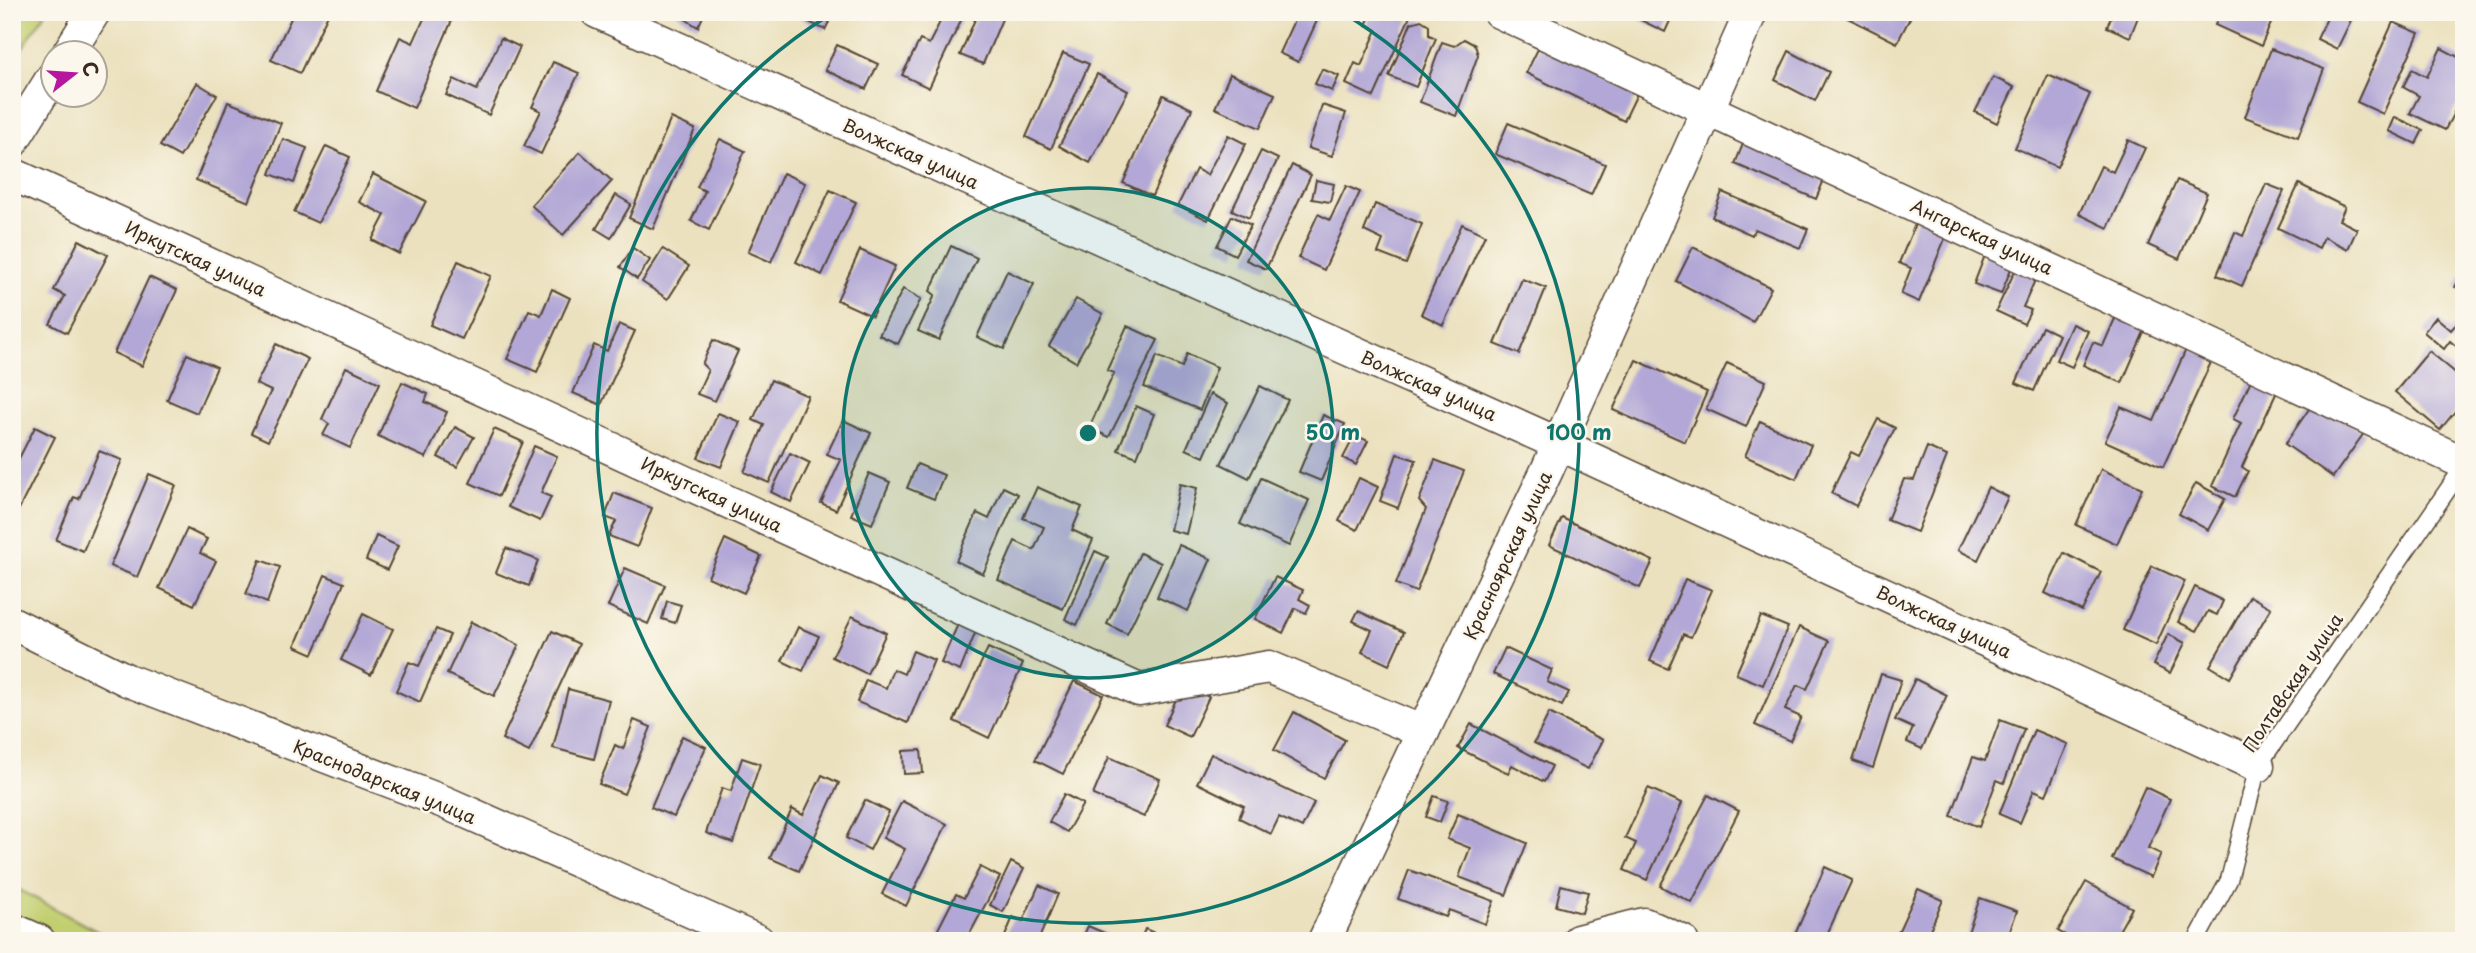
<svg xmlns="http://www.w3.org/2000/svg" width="2476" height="953" font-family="'Playpen Sans',sans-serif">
<rect width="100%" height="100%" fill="#fbf7ec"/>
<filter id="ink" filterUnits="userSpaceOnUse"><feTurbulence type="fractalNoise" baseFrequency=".0143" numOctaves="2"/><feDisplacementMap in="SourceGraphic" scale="14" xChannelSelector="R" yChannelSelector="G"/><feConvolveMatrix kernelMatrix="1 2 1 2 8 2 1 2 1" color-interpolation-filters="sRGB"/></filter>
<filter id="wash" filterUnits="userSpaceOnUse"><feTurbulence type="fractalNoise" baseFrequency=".00686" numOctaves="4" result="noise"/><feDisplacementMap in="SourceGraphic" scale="28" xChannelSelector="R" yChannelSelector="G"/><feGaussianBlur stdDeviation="1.57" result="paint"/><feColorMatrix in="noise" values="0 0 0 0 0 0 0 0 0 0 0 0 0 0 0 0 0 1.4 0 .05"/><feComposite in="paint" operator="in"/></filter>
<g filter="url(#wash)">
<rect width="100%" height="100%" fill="#ebe1be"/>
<g fill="#c2cf71" stroke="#7e7c48" stroke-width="2">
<polygon points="12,12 46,12 12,64"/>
<polygon points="12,886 115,941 12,941"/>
</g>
<g id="blocks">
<g fill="#b2a7d6">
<polygon points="294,12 329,12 300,73 271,60"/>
<polygon points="427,12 438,12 453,18 414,108 376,91 400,37 413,43"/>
<polygon points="674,12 705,12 698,27"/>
<polygon points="802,12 834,12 825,30 799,17"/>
<polygon points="945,12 965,12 929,88 902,75 920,40 929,44"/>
<polygon points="978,12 1005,12 983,64 960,55"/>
<polygon points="1298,12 1321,12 1298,62 1279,53"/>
<polygon points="1342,12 1358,12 1355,19"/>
<polygon points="1372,12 1412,12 1374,97 1346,84 1355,63 1361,66 1377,30 1366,25"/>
<polygon points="1624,12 1674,12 1665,32"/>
<polygon points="1836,12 1909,12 1912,14 1897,43"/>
<polygon points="2113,12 2140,12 2130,37 2107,27"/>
<polygon points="2220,12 2276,12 2261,46 2215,25"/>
<polygon points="2330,12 2355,12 2337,49 2317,39"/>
<polygon points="1421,20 1429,25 1429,35 1436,38 1416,87 1389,76 1411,23"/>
<polygon points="2393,22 2419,33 2383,114 2357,102"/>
<polygon points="501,38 520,47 489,115 446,95 454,79 477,90"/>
<polygon points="1464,39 1475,45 1478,55 1456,116 1420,102 1442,42 1454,46"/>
<polygon points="837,45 878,64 866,89 825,70"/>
<polygon points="1539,47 1637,94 1624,121 1526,73"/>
<polygon points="2441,48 2464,60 2464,93 2445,130 2410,113 2419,96 2403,87 2412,69 2427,77"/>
<polygon points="2271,49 2324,69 2298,137 2245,117"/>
<polygon points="1789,51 1829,72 1815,101 1775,80"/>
<polygon points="1063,53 1089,64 1051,149 1026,137"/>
<polygon points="553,62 579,73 541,154 524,146 541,111 532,107"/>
<polygon points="1322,69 1339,76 1332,91 1315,84"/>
<polygon points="1097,74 1128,91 1090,163 1059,146"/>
<polygon points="1230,74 1275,94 1260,128 1215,108"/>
<polygon points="2048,75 2090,94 2057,167 2015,148"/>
<polygon points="1993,77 2014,87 1997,123 1975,112"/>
<polygon points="197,83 217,95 180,157 160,146"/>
<polygon points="1163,95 1192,109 1152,196 1123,183"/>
<polygon points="228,102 281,123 249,202 196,180"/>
<polygon points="1322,105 1346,113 1332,156 1308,148"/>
<polygon points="2395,117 2423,130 2416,144 2389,131"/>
<polygon points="671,118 695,129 653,229 629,218"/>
<polygon points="1508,123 1605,164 1591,195 1495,154"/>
<polygon points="1228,135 1246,144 1208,220 1178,205 1196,169 1207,175"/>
<polygon points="283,139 307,148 294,183 270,174"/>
<polygon points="720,139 745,151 709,230 691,221 705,191 697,187"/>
<polygon points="1745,139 1826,175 1816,199 1735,164"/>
<polygon points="2128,140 2145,148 2108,228 2079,214 2101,166 2113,172"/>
<polygon points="326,146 350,157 318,223 294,212"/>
<polygon points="1261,151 1278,159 1249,218 1232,210"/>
<polygon points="580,152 612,181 563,235 531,205"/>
<polygon points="1292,165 1311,175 1266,269 1246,260"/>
<polygon points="783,173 805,183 771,262 748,252"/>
<polygon points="373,174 426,201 399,254 372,240 385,215 359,202"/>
<polygon points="1316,180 1334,184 1330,202 1312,199"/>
<polygon points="2177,180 2207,193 2179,259 2148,245"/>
<polygon points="2266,184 2284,191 2242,286 2217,275 2235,232 2243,236"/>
<polygon points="2299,184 2345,207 2339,220 2357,229 2348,249 2324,237 2319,248 2278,228"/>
<polygon points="1346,186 1360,192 1324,270 1298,258 1318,214 1330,220"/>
<polygon points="830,190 856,202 822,275 796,262"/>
<polygon points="1722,192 1808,229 1800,248 1755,229 1752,235 1712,217"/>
<polygon points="616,195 631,204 611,238 596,229"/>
<polygon points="1375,204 1422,224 1406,264 1378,253 1383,240 1364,231"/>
<polygon points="1232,216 1251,225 1235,255 1217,246"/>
<polygon points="1918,217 1949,229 1919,302 1901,294 1911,268 1899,263"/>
<polygon points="1462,224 1485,235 1443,325 1421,314"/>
<polygon points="79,240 108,255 67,333 50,324 65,296 54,290"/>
<polygon points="951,246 977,258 939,340 918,331 935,295 930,291"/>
<polygon points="1693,247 1771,288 1753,322 1676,281"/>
<polygon points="633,248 650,260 637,279 620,267"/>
<polygon points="663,249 689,266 668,299 642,282"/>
<polygon points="860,250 895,266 872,316 837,300"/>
<polygon points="1987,250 2014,261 2001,294 1974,284"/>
<polygon points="2020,260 2040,269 2023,307 2031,310 2024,324 1996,311"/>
<polygon points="458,261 491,276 462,339 430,325"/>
<polygon points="1007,271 1034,284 1004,349 977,337"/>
<polygon points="2464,272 2464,292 2455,287"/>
<polygon points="149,277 177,290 142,366 114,353"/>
<polygon points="1522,279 1546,288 1519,354 1495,344"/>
<polygon points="552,289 570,298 537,372 507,359 529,310 541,315"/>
<polygon points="903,289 921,299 898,344 879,335"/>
<polygon points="1076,299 1103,314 1076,362 1049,346"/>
<polygon points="2120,307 2149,320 2122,383 2083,365 2093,342 2103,346"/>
<polygon points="2436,317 2451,330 2457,323 2464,328 2464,353 2450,341 2444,349 2424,332"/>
<polygon points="619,324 635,331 601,405 573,393 594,345 607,351"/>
<polygon points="2072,324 2088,331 2072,367 2056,360"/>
<polygon points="1127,326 1158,340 1109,437 1089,428 1114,373 1107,370"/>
<polygon points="2042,327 2059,335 2034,391 2016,383"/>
<polygon points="713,340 738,351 715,401 697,394 708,370 702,364"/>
<polygon points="276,344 308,359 268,441 251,433 271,391 256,384"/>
<polygon points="2187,347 2213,358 2163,467 2105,441 2121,407 2154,421"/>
<polygon points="2429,351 2464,380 2464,400 2440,430 2395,392"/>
<polygon points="187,354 217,367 197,413 167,400"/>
<polygon points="1187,354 1217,367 1200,410 1144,387 1157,356 1182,367"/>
<polygon points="1636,360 1707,392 1685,442 1613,410"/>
<polygon points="1727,363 1766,381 1746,427 1706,409"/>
<polygon points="346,367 380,383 350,448 323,435 329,424 322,419"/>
<polygon points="2255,371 2281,383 2242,467 2248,471 2235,497 2212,486 2241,423 2233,419"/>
<polygon points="771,380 808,396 769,483 744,472 764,425 753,420"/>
<polygon points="402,382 428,394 425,402 447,412 426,458 378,436"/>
<polygon points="1260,386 1288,400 1249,478 1221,464"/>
<polygon points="1210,394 1228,403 1204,457 1186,449"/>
<polygon points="2316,399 2364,433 2333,477 2285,444"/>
<polygon points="1136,406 1154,414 1137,457 1118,450"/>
<polygon points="718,413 740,422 721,467 698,458"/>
<polygon points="1323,415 1345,424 1321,481 1299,472"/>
<polygon points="1878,419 1895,428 1856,506 1831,493 1851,452 1859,456"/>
<polygon points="843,420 871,433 836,510 821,503 841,460 827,454"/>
<polygon points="1760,421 1811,445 1796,479 1745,456"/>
<polygon points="35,427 55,437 12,523 12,472"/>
<polygon points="455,427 474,437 457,467 438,457"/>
<polygon points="494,429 523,442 499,496 470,483"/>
<polygon points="1355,435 1368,441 1356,465 1343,458"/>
<polygon points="534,446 557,456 541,493 551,497 540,521 508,507"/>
<polygon points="1927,447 1947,456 1917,532 1887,520 1904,479 1914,480"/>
<polygon points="99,451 122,460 83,551 56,540 74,497 79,499"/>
<polygon points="790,453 810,463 791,502 771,492"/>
<polygon points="1397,454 1416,460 1398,508 1380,501"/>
<polygon points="1435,460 1464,471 1416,592 1396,584 1426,509 1419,501"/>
<polygon points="917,464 944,475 934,499 907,488"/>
<polygon points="2101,469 2142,488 2117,544 2076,525"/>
<polygon points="869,473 890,482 872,524 851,515"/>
<polygon points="149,474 176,485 137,577 110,566"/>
<polygon points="1261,478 1309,500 1289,546 1240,524"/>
<polygon points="1359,478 1378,487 1357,530 1339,521"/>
<polygon points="2196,483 2225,499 2208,530 2179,514"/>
<polygon points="1180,484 1197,488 1186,534 1170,530"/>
<polygon points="1003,487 1018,494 983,574 956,561 977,513 989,519"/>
<polygon points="1037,487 1082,507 1072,530 1093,540 1063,609 998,580 1015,541 1034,550 1044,527 1023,518"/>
<polygon points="1988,487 2008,497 1978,560 1958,550"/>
<polygon points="614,493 652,508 637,547 609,536 616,521 605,517"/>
<polygon points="1562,518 1653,561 1640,588 1549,545"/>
<polygon points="187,529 207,539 200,553 216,561 194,605 159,588"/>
<polygon points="376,536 398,546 387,570 366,560"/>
<polygon points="725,539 761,556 744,593 708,577"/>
<polygon points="1179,545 1211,559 1188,611 1157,597"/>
<polygon points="506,548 538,560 529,586 496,573"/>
<polygon points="1095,551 1108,557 1077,625 1065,619"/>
<polygon points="1140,553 1161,563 1127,634 1107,624"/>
<polygon points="2064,553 2101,572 2082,611 2045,593"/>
<polygon points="260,560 280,567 267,603 246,594"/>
<polygon points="2152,566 2185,581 2156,645 2123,630"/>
<polygon points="625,568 665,585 648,624 608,606"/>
<polygon points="325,575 344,583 313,654 295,646"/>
<polygon points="1275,577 1303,590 1299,599 1310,605 1306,613 1295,608 1283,633 1255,619"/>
<polygon points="1685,579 1712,590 1691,637 1683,634 1668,669 1650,661"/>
<polygon points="2195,587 2223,601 2217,615 2208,611 2197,631 2178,622"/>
<polygon points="2250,596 2271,608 2230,678 2210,666"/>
<polygon points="667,601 681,605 675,623 662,619"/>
<polygon points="1358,611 1404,632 1389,665 1362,652 1372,630 1353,621"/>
<polygon points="363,614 393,629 371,675 341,660"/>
<polygon points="852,616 886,633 867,674 832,657"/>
<polygon points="1761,616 1788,627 1763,685 1736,674"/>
<polygon points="471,622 519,645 494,696 447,674"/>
<polygon points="958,624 976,631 960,671 941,663"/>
<polygon points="798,627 819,636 803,671 782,661"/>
<polygon points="1799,627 1829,641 1807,689 1797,685 1785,710 1801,717 1790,741 1755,725"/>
<polygon points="436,629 450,635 420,702 396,691 409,662 419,666"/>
<polygon points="552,631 579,644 529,752 502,739"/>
<polygon points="2168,634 2185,643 2170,673 2153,665"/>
<polygon points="988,648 1023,664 989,738 954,721"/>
<polygon points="1505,648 1552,670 1547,682 1569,692 1562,706 1493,674"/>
<polygon points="913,651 934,660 908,723 857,702 866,680 886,688 893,669 904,674"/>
<polygon points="1881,674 1901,680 1873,768 1853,761"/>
<polygon points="1915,679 1947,695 1922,749 1907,742 1913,728 1895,720"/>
<polygon points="1074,681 1103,695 1063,774 1035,760"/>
<polygon points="1183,685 1209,697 1190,737 1164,725"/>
<polygon points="568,689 609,700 594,759 553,748"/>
<polygon points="1294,712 1345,740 1324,778 1274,750"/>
<polygon points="1549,713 1603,740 1588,769 1534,743"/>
<polygon points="634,720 651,727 624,794 599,784 615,745 623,749"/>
<polygon points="2000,720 2024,729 2004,783 1997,780 1979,827 1951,816 1973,757 1985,761"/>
<polygon points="1471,724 1552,766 1544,782 1512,765 1508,773 1458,748"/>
<polygon points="2034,730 2068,744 2046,795 2034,790 2020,823 1999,814"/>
<polygon points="682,736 706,747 674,817 651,807"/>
<polygon points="921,750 923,773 904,774 903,751"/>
<polygon points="1211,754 1314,803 1302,828 1279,817 1271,834 1239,818 1244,806 1197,783"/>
<polygon points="1109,757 1160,779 1144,817 1093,795"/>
<polygon points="742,758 760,764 733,843 706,833 722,788 731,791"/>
<polygon points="822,775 839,783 799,871 770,858 792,809 803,815"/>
<polygon points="2145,787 2170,799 2148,848 2161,854 2151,877 2112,859"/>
<polygon points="1648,788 1682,803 1647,880 1624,870 1636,843 1625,838"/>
<polygon points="1064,794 1083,804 1067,832 1049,822"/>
<polygon points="1708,795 1739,811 1692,903 1660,886"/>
<polygon points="1434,796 1448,801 1440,822 1426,817"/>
<polygon points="865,800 889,812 870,850 846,838"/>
<polygon points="902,801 947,824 906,906 882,894 905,849 883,838"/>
<polygon points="1458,814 1527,843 1506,895 1459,877 1470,848 1447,839"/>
<polygon points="1011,862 1024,869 1003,912 990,905"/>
<polygon points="980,867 1000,877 966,941 950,941 936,933 956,894 964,898"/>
<polygon points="1825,867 1852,880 1824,941 1792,941"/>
<polygon points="1409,870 1494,901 1485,924 1449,910 1446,917 1398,899"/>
<polygon points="2086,882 2132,908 2120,929 2122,935 2118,941 2076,941 2058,931"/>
<polygon points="1039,885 1058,894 1038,941 1003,941 1013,917 1023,921"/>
<polygon points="1561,885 1588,892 1582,913 1556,906"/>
<polygon points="1918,889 1943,900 1925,941 1894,941"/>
<polygon points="1980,898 2017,911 2006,941 1965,941"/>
<polygon points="1088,926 1109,935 1106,941 1081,941"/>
<polygon points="1145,929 1173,941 1140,941"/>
</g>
</g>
</g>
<g filter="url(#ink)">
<use href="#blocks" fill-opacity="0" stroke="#554536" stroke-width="2"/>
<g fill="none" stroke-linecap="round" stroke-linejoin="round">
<g stroke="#554536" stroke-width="19">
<polyline id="service" points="2196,941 2229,880 2258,766 2464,466"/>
</g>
<g stroke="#554536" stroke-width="35">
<g id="minor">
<polyline points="597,12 1559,444 2258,766"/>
<polyline points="1499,12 2464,463"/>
<polyline points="69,52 94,12"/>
<polyline points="12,142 52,78"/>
<polyline points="12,174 1139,690 1269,667 1423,732"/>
<polyline points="12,623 127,680 444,802 758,941"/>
<polyline points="12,929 39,941"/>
<polyline points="1324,941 1548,468 1751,12"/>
<polyline points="1578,941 1644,924 1682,941"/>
</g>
</g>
<use href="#service" stroke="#fff" stroke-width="16"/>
<use href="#minor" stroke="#fff" stroke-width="32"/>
</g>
</g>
<circle cx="1088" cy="433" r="245" fill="#0f766e" fill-opacity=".12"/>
<g fill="none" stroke="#0f766e" stroke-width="3.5">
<circle cx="1088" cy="433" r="245"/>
<path d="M1345 14A491 491 0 1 1 831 14"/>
</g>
<g text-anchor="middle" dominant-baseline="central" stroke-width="5" stroke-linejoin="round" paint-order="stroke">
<g font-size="18" fill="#3b2a1e" stroke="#fbf7ec">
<text transform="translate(911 153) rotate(24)">Волжская улица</text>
<text transform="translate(1982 236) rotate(25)">Ангарская улица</text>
<text transform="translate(196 258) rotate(25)">Иркутская улица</text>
<text transform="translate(1429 385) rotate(24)">Волжская улица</text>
<text transform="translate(712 494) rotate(25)">Иркутская улица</text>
<text transform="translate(1507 555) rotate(-65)">Красноярская улица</text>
<text transform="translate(1944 621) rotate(25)">Волжская улица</text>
<text transform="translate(2292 682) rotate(-56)">Полтавская улица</text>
<text transform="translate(385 781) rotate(22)">Краснодарская улица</text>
</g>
</g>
<circle cx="1088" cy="433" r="10" fill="#0f766e" stroke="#fbf7ec" stroke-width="3.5"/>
<g font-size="21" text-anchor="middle" font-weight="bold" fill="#0f766e" stroke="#fbf7ec" stroke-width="5" stroke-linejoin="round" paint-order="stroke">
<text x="1333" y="440">50 m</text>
<text x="1579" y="440">100 m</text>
</g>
<rect width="2476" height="953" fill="none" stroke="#fbf7ec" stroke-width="42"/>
<g transform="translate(74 74) rotate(73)"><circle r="33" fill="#fbf7ec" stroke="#aea59a" stroke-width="2"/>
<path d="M0-5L12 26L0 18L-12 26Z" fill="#b5179e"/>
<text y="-10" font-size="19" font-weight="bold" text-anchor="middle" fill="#3b2a1e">С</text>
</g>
</svg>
